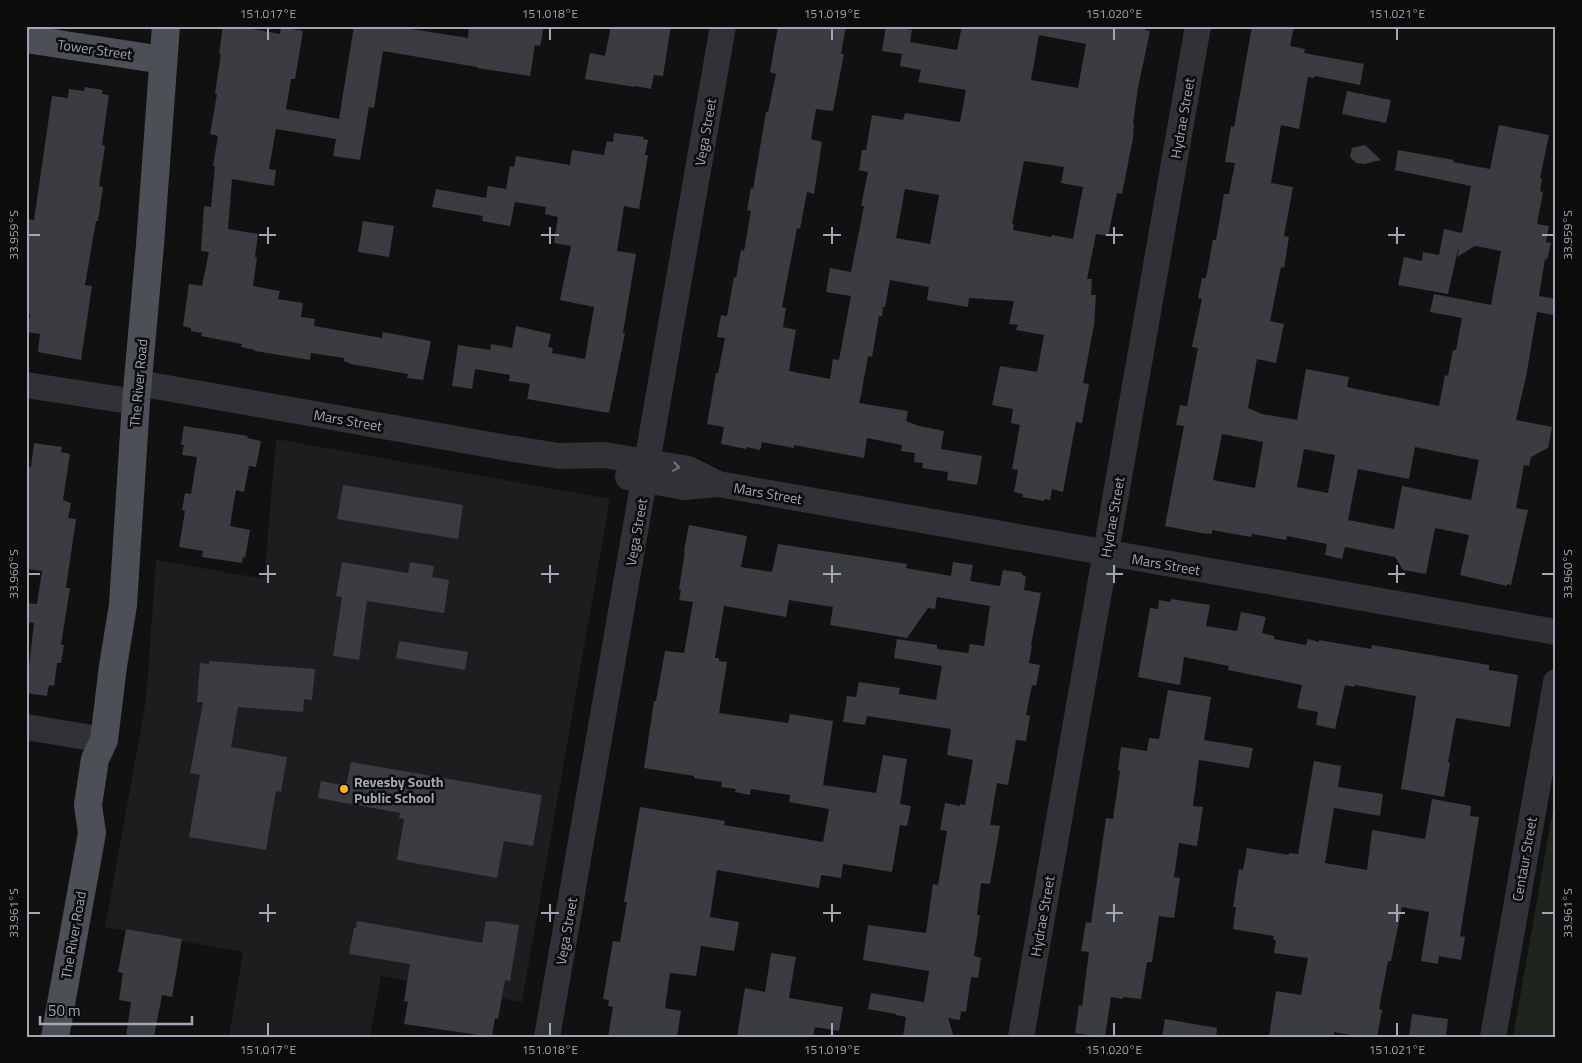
<svg xmlns="http://www.w3.org/2000/svg" width="1582" height="1063" font-family="'Titillium Web',sans-serif">
<rect width="100%" height="100%" fill="#111112"/>
<polygon fill="#1d1d1f" points="276,439 610,499 522,1002 381,976 370,1037 229,1037 243,952 105,927 145,706 148,675 156,560 264,579"/>
<polygon fill="#1d251e" points="1556,792 1556,1037 1513,1037"/>
<g fill="#3b3c42" fill-rule="evenodd">
<polygon points="223,26 236,26 280,34 281,27 303,31 295,79 291,79 286,109 339,119 354,26 412,26 411,29 468,38 469,26 544,26 540,46 535,45 530,76 477,68 477,67 383,51 374,108 369,107 360,160 333,156 336,139 276,129 269,169 276,170 274,186 232,179 228,229 258,234 255,257 257,257 253,286 280,291 278,299 303,303 301,317 315,319 314,326 382,338 383,332 431,341 423,380 407,378 408,374 351,364 344,361 344,358 311,353 310,360 255,351 255,350 241,347 242,344 201,336 202,333 191,331 191,328 183,326 189,284 202,286 209,252 201,251 204,206 211,207 215,166 213,166 218,136 210,134 217,94 215,93 221,54 219,54"/>
<polygon points="611,26 671,26 663,76 654,75 651,89 635,86 635,87 585,79 590,53 605,56"/>
<path d="M778,26H846L841,54H844L833,111L816,109L811,139L822,142L814,194L807,192L800,229L797,228L782,307L786,308L783,327L796,330L789,371L830,379L833,359L839,360L851,296L826,292L830,268L851,272L864,206H861L868,172L859,170L862,150H866L872,115L903,120L905,113L960,122L966,90L918,82L921,70L900,66L902,54L882,51L886,26L912,30L910,42L957,50L962,26H1145V30L1150,31L1138,88L1133,123L1134,124L1133,138L1122,194L1117,193L1108,236L1096,234L1087,279H1092L1091,295H1096L1094,325L1083,383L1089,384L1082,423L1076,422L1063,492L1052,489L1050,500L1045,499L1044,501L1022,497L1023,494L1014,492L1018,470L1012,469L1020,425L1011,423L1013,409L992,405L1000,366L1037,372L1044,335L1016,330L1018,325L1009,324L1014,301L969,298L968,307L927,300L929,287L890,280L885,307H883L882,316H879L872,357L868,356L861,395L859,403L908,411L906,421L919,426L944,431L941,449L982,456L977,485L947,480L948,472L922,468L923,463L914,462L915,453L901,451L902,445L867,438L864,458L794,445V448L762,442L760,450L747,447L746,449L721,444L724,427L707,424L716,373H718L725,338L717,337L721,315L727,316L734,277L736,278L741,250L744,251L751,211L747,210L751,188L753,189L766,112H768L776,74L770,72ZM1039,35L1086,44L1078,88L1031,80ZM1024,161L1064,167L1061,183L1083,187L1073,239L1052,235L1051,237L1013,230L1014,224H1012ZM905,189L939,195L930,244L896,238Z"/>
<path d="M1252,26H1294L1290,46L1305,49L1304,53L1364,64L1360,85L1315,76L1314,78L1308,77L1299,129L1281,125L1271,183L1293,187L1284,236L1289,237L1284,268L1281,267L1270,321L1284,324L1276,363L1257,359L1248,408L1262,414L1297,420L1306,369L1349,377L1347,387L1439,406L1445,375L1448,376L1453,350H1456L1462,318L1430,312L1434,294L1491,305L1501,251L1475,246L1457,257L1459,249H1458L1448,294L1398,285L1404,257L1422,261L1423,252L1439,255L1444,229L1462,233L1471,186L1395,170L1398,150L1454,160L1453,162L1490,169L1499,125L1549,135L1540,178L1542,179L1540,191L1543,192L1537,224L1549,226L1546,242L1551,243L1547,260L1545,259L1539,296L1556,299V304L1554,315L1537,312L1526,377L1516,420L1552,427L1548,448L1531,457L1529,466L1524,465L1516,508L1528,510L1511,585L1507,584V586L1460,575L1469,535L1435,528L1426,574L1403,570L1395,557L1345,547L1342,559L1325,555L1327,544L1287,536L1286,540L1252,534L1251,537L1212,530V534L1201,533L1165,526L1184,426L1176,425L1180,405L1187,406L1198,348L1192,347L1202,299L1198,298L1202,278L1205,279L1207,273L1213,240H1216L1224,194H1229L1235,163L1225,162L1231,126L1234,127L1242,83ZM1222,434L1263,442L1255,488L1213,480ZM1415,447L1479,460L1471,500L1402,486L1394,529L1348,520L1358,469L1409,479ZM1304,449L1335,455L1328,493L1297,487Z"/>
<polygon points="85,87 103,90 102,94 109,95 102,145 105,146 99,186 103,187 98,221 96,221 85,285 92,286 81,360 38,352 40,334 27,332 30,314 26,313 26,219 34,220 52,96 68,98 69,89 84,91"/>
<polygon points="1347,91 1391,100 1386,123 1342,114"/>
<polygon points="614,133 644,137 643,139 648,140 645,155 648,155 639,209 624,206 617,251 636,254 623,333 625,333 609,413 527,399 530,384 509,381 510,375 475,369 472,389 452,386 458,345 490,350 491,344 512,348 516,326 551,334 548,347 553,348 552,353 585,359 594,307 560,300 571,246 554,243 558,217 545,214 546,207 515,202 510,226 482,221 483,216 432,207 436,189 486,198 488,186 506,189 510,166 514,167 516,156 570,165 572,150 604,155 607,141 613,142"/>
<polygon points="1365,145 1381,160 1364,164 1356,163 1350,157 1352,148"/>
<polygon points="363,221 394,226 389,257 358,252"/>
<polygon points="184,426 248,436 247,438 261,441 256,467 249,466 244,492 236,490 230,526 250,530 245,558 243,557 242,563 202,557 203,551 179,547 185,511 182,510 185,493 191,494 197,457 182,455 184,445 181,445"/>
<polygon points="34,443 62,447 61,452 70,454 63,500 71,503 68,518 76,519 66,588 70,588 61,645 64,645 61,663 57,663 54,686 49,685 47,696 26,693 26,666 29,666 34,623 26,622 26,603 37,604 42,571 26,569 26,467 31,467"/>
<polygon points="343,485 463,505 458,539 337,519"/>
<polygon points="689,525 747,536 741,567 772,572 778,544 907,564 906,568 951,576 953,562 973,565 970,581 1000,586 1003,570 1022,573 1022,575 1026,576 1024,590 1041,593 1031,645 1032,645 1029,663 1040,665 1036,686 1032,685 1026,715 1030,716 1026,741 1016,740 1008,785 997,783 990,825 1000,826 990,884 981,883 977,915 980,915 974,956 981,958 978,978 971,977 966,1012 961,1011 960,1020 948,1018 954,1037 903,1037 906,1017 896,1015 896,1014 868,1009 871,993 924,1002 929,971 863,960 868,925 926,933 933,884 938,885 947,831 940,830 945,803 960,806 960,804 965,805 973,760 947,755 951,729 867,716 865,725 843,722 847,696 856,697 859,682 900,688 899,694 936,700 942,666 894,658 897,639 937,645 937,649 968,653 970,644 984,646 990,606 937,597 935,609 928,608 907,638 830,625 833,607 789,600 786,617 724,606 715,658 719,658 719,661 727,662 719,713 788,723 790,714 833,721 823,785 876,793 883,755 907,759 900,804 911,806 907,826 900,825 892,872 843,864 841,878 821,875 819,888 717,870 710,917 739,922 734,951 701,946 696,976 670,973 665,1008 681,1011 677,1037 608,1037 613,1007 608,1006 609,1000 603,999 613,941 620,942 627,902 624,902 640,807 725,821 724,825 823,842 829,809 789,802 790,795 751,789 750,795 735,792 736,789 721,787 722,782 694,778 694,776 644,768 654,701 656,701 665,651 684,653 693,602 679,600 681,590 679,589 685,551 684,551"/>
<polygon points="342,562 408,573 410,562 434,566 432,577 449,580 444,613 367,601 359,660 333,656 342,597 336,596"/>
<polygon points="1171,599 1210,605 1206,626 1237,631 1241,612 1266,617 1262,633 1274,636 1274,639 1306,645 1308,639 1319,642 1319,640 1371,649 1372,645 1489,665 1489,670 1518,675 1510,727 1456,718 1448,762 1450,763 1444,797 1401,789 1416,696 1355,685 1354,687 1345,685 1335,729 1316,725 1318,712 1297,708 1302,685 1228,670 1229,666 1184,657 1180,685 1138,677 1150,608 1158,609 1159,600 1170,602"/>
<polygon points="399,641 468,652 465,670 396,658"/>
<polygon points="209,661 315,669 312,700 304,699 303,712 238,707 231,747 287,757 281,792 276,791 266,850 189,837 200,775 190,773 203,702 197,702 200,663 209,664"/>
<polygon points="1168,690 1211,697 1204,740 1253,748 1249,768 1199,760 1193,806 1203,807 1197,846 1179,843 1174,877 1180,878 1174,918 1159,916 1152,962 1147,962 1141,999 1123,997 1123,999 1111,997 1105,1037 1075,1033 1079,1005 1082,1006 1089,952 1081,951 1086,922 1091,923 1106,818 1113,819 1120,771 1118,770 1121,747 1147,751 1149,738 1159,739"/>
<polygon points="1314,761 1341,766 1338,787 1383,794 1380,816 1334,808 1325,863 1367,870 1372,830 1425,839 1432,799 1471,806 1470,816 1479,817 1460,936 1465,937 1461,960 1439,956 1438,964 1421,961 1429,912 1402,907 1391,961 1388,961 1379,1009 1382,1010 1377,1037 1362,1037 1334,1032 1334,1037 1269,1037 1276,991 1301,995 1308,958 1274,953 1276,940 1273,940 1274,936 1233,929 1236,907 1233,907 1239,869 1243,870 1247,848 1289,855 1289,853 1298,854"/>
<polygon points="351,762 542,795 533,846 504,841 497,878 397,860 404,819 399,818 400,813 318,798 321,781 346,786"/>
<polygon points="357,921 482,943 486,921 492,922 492,921 519,925 510,981 505,980 498,1019 495,1018 492,1037 404,1024 408,1002 404,1001 410,964 349,954 354,928 356,928"/>
<polygon points="126,929 182,939 172,997 162,995 154,1037 126,1037 131,1002 119,1000 123,973 118,972"/>
<polygon points="771,953 796,957 789,998 843,1007 839,1031 815,1027 813,1037 737,1037 745,988 765,992"/>
<polygon points="1412,1014 1448,1019 1446,1037 1409,1037"/>
<polygon points="1165,1019 1217,1028 1216,1037 1162,1037"/>
</g>
<g fill="none" stroke-linecap="round" stroke-linejoin="round">
<g stroke="#313237" stroke-width="26">
<polyline points="138,383 508,448 559,456 604,455 647,462 688,469 718,484 1556,632"/>
<polyline points="26,385 136,402"/>
<polyline points="628,477 684,487 718,484"/>
<polyline points="26,727 104,740"/>
<polyline points="547,1037 723,26"/>
<polyline points="1021,1037 1198,26"/>
<polyline points="1493,1037 1556,682"/>
</g>
<g stroke="#4d4f57" stroke-width="28">
<polyline points="26,39 163,60"/>
<polyline points="55,1037 92,833 88,805 95,759 104,740 113,666 123,605 136,402 150,245 166,26"/>
</g>
</g>
<defs><path id="oneway-chevron" d="M-2-3.5L2.5 0L-2 3.5" fill="none" stroke-width="1.6" stroke-linecap="round" stroke-linejoin="round" transform="scale(1.25)"/></defs>
<use stroke="#6f727c" href="#oneway-chevron" transform="translate(676 467) rotate(10)"/>
<path fill="none" stroke="#a1a7b4" stroke-width="2" d="M268,28V40M550,28V40M832,28V40M1114,28V40M1397,28V40M268,227V244M550,227V244M832,227V244M1114,227V244M1397,227V244M28,235H40M259,235H276M541,235H559M823,235H841M1106,235H1123M1388,235H1405M1542,235H1554M268,565V583M550,565V583M832,565V583M1114,565V583M1397,565V583M28,574H40M259,574H276M541,574H559M823,574H841M1106,574H1123M1388,574H1405M1542,574H1554M268,904V922M550,904V922M832,904V922M1114,904V922M1397,904V922M28,913H40M259,913H276M541,913H559M823,913H841M1106,913H1123M1388,913H1405M1542,913H1554M268,1023V1036M550,1023V1036M832,1023V1036M1114,1023V1036M1397,1023V1036"/>
<circle fill="#fdb31e" stroke="#0c0c0d" stroke-width="2" cx="344" cy="789" r="5"/>
<g text-anchor="middle" dominant-baseline="central" stroke-width="5" stroke-linejoin="round" paint-order="stroke">
<g font-size="14" fill="#a1a7b4" stroke="#0c0c0d">
<text transform="translate(95 49) rotate(8)">Tower Street</text>
<text transform="translate(1182 118) rotate(-80)">Hydrae Street</text>
<text transform="translate(705 132) rotate(-80)">Vega Street</text>
<text transform="translate(138 383) rotate(-85)">The River Road</text>
<text transform="translate(348 420) rotate(10)">Mars Street</text>
<text transform="translate(768 493) rotate(10)">Mars Street</text>
<text transform="translate(1112 517) rotate(-80)">Hydrae Street</text>
<text transform="translate(636 532) rotate(-80)">Vega Street</text>
<text transform="translate(1166 564) rotate(10)">Mars Street</text>
<text transform="translate(1524 859) rotate(-80)">Centaur Street</text>
<text transform="translate(1042 916) rotate(-80)">Hydrae Street</text>
<text transform="translate(566 931) rotate(-80)">Vega Street</text>
<text transform="translate(73 935) rotate(-80)">The River Road</text>
</g>
<g font-size="14" font-weight="bold" fill="#a1a7b4" stroke="#0c0c0d" text-anchor="start">
<text x="354" y="781">Revesby South<tspan x="354" dy="16">Public School</tspan></text>
</g>
</g>
<rect width="1582" height="1063" fill="none" stroke="#0c0c0d" stroke-width="55"/>
<path d="M40 1016v8h152v-8" fill="none" stroke="#a1a7b4" stroke-width="2.5"/>
<text x="48" y="1016" font-size="15" fill="#a1a7b4" stroke="#0c0c0d" stroke-width="4" paint-order="stroke">50 m</text>
<rect x="28" y="28" width="1526" height="1008" fill="none" stroke="#a1a7b4" stroke-width="2"/>
<g font-size="12" text-anchor="middle" fill="#a1a7b4">
<text x="268" y="18">151.017°E</text>
<text x="550" y="18">151.018°E</text>
<text x="832" y="18">151.019°E</text>
<text x="1114" y="18">151.020°E</text>
<text x="1397" y="18">151.021°E</text>
<text transform="translate(14 235) rotate(-90)" y="4">33.959°S</text>
<text transform="translate(1568 235) rotate(-90)" y="4">33.959°S</text>
<text transform="translate(14 574) rotate(-90)" y="4">33.960°S</text>
<text transform="translate(1568 574) rotate(-90)" y="4">33.960°S</text>
<text transform="translate(14 913) rotate(-90)" y="4">33.961°S</text>
<text transform="translate(1568 913) rotate(-90)" y="4">33.961°S</text>
<text x="268" y="1054">151.017°E</text>
<text x="550" y="1054">151.018°E</text>
<text x="832" y="1054">151.019°E</text>
<text x="1114" y="1054">151.020°E</text>
<text x="1397" y="1054">151.021°E</text>
</g>
</svg>
